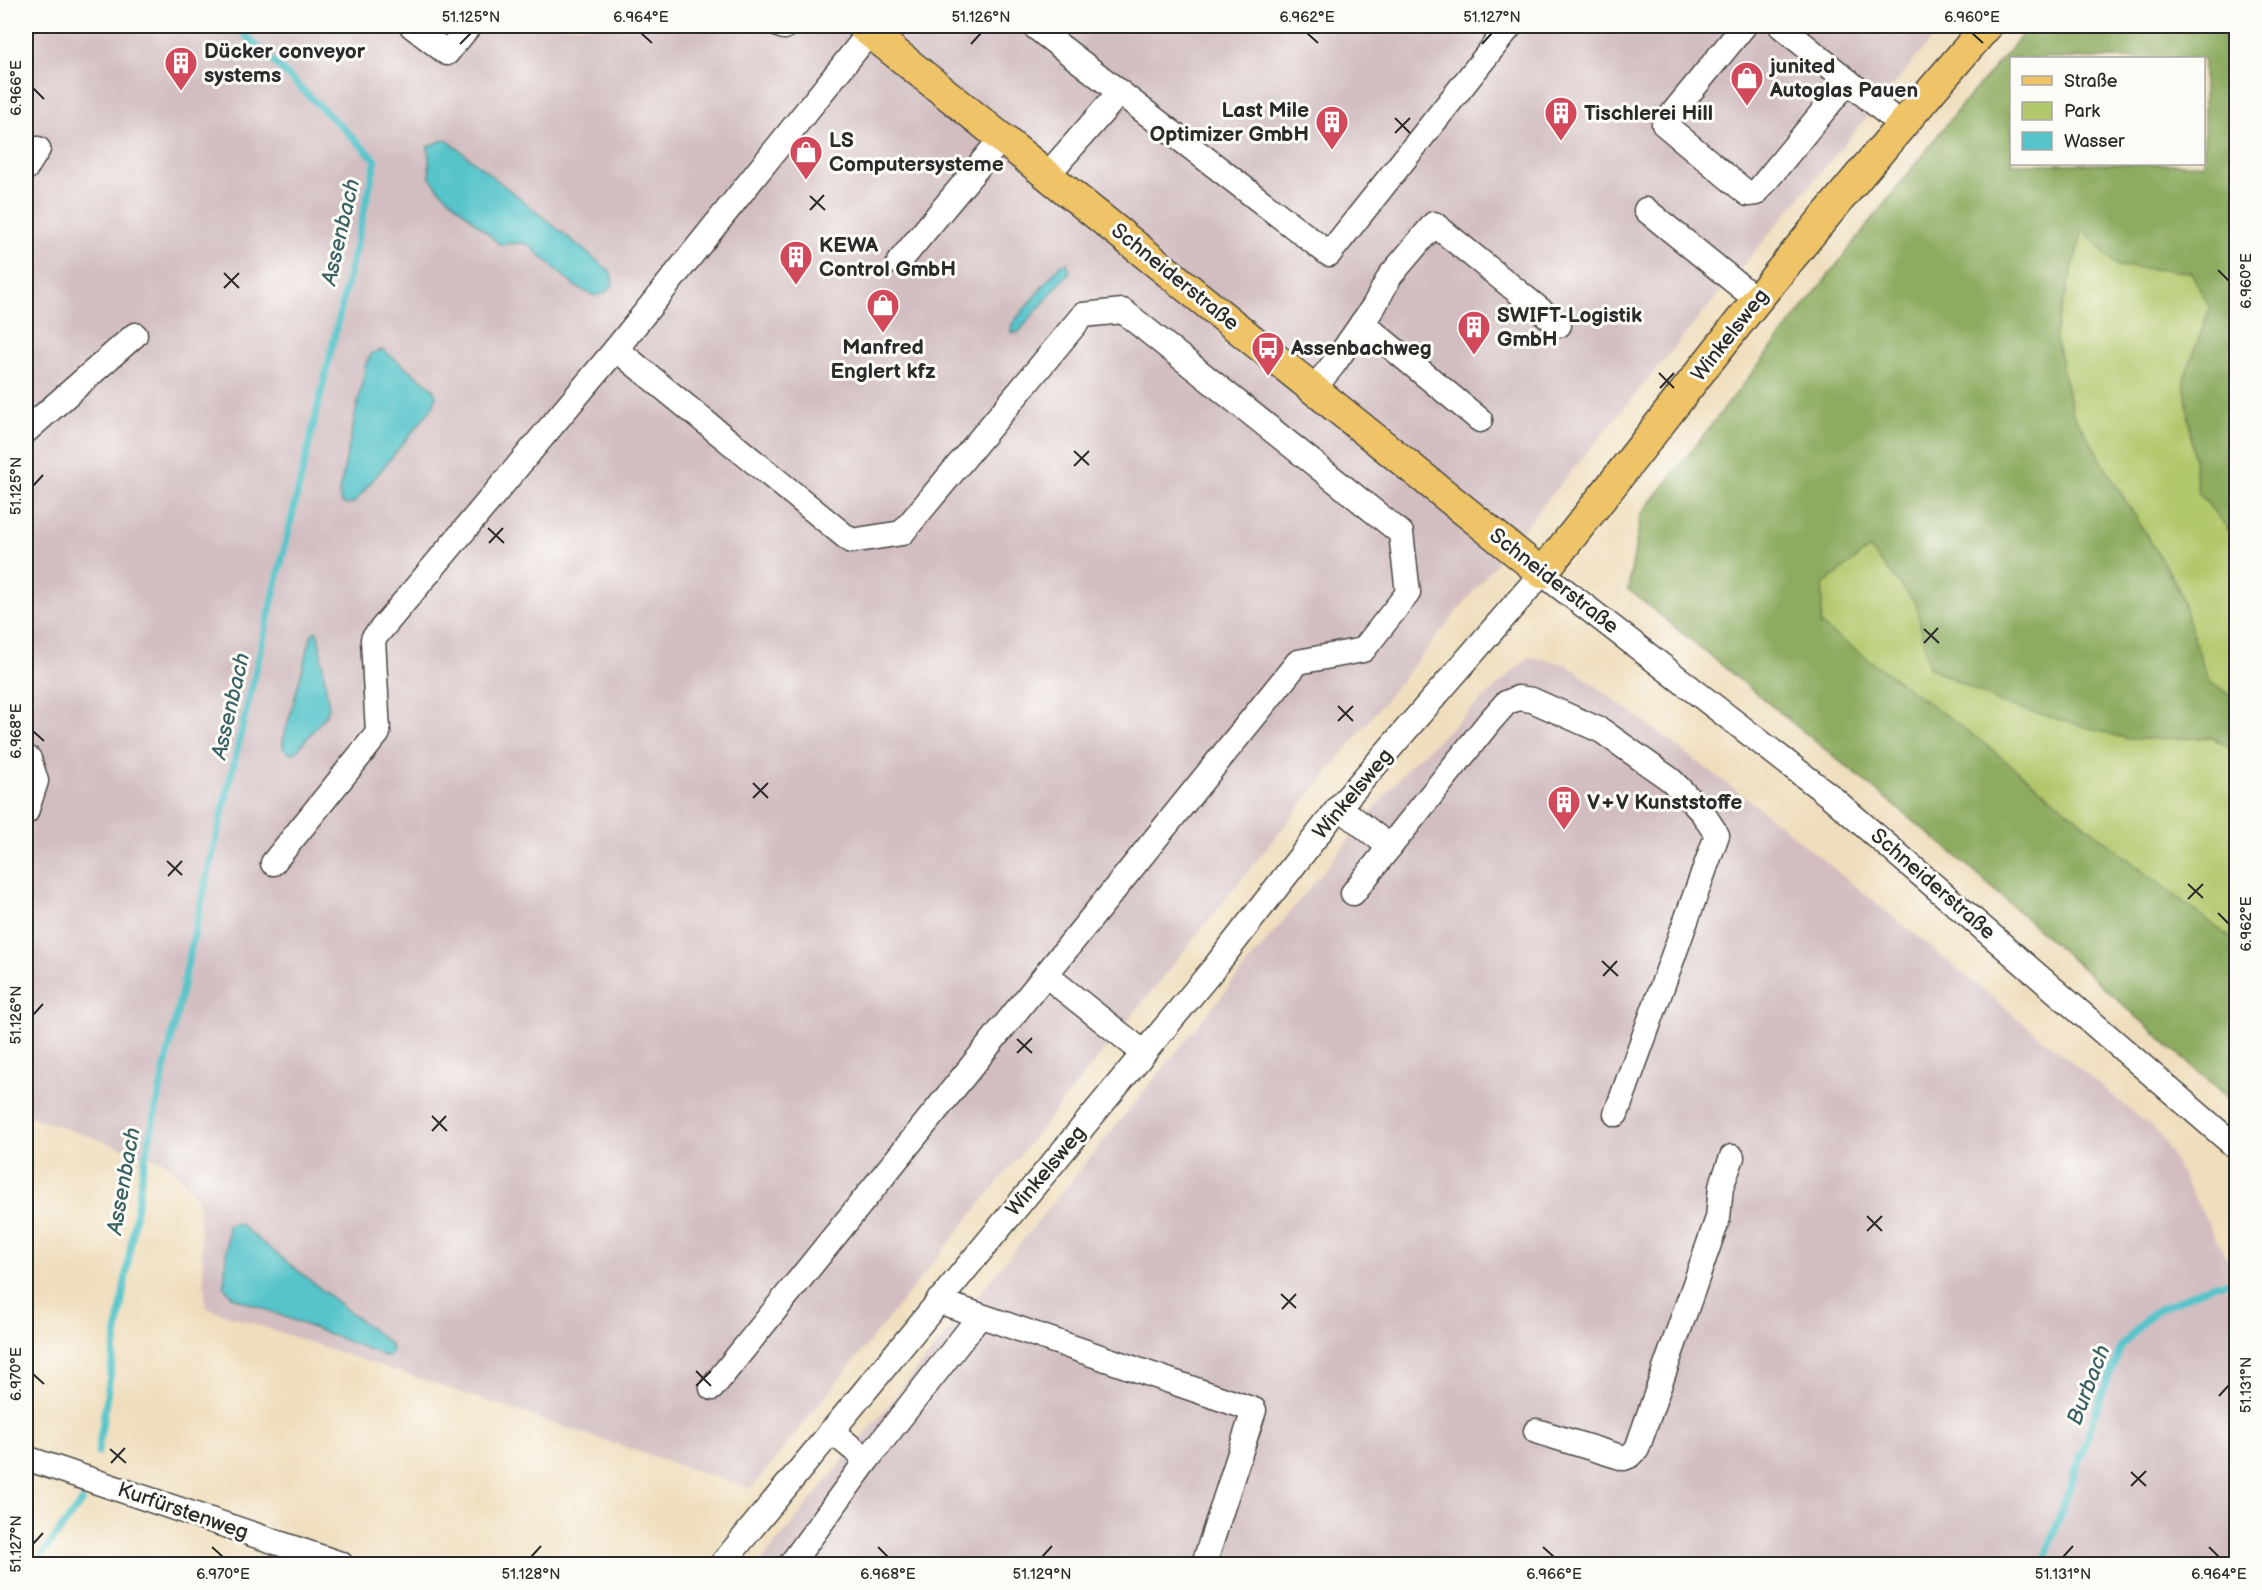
<svg xmlns="http://www.w3.org/2000/svg" width="2262" height="1590" font-family="'Balsamiq Sans',sans-serif">
<rect width="100%" height="100%" fill="#fdfcf7"/>
<filter id="ink" filterUnits="userSpaceOnUse"><feTurbulence type="fractalNoise" baseFrequency=".0167" numOctaves="2"/><feDisplacementMap in="SourceGraphic" scale="12" xChannelSelector="R" yChannelSelector="G"/><feConvolveMatrix kernelMatrix="1 2 1 2 8 2 1 2 1" color-interpolation-filters="sRGB"/></filter>
<filter id="wash" filterUnits="userSpaceOnUse"><feTurbulence type="fractalNoise" baseFrequency=".008" numOctaves="4" result="noise"/><feDisplacementMap in="SourceGraphic" scale="24" xChannelSelector="R" yChannelSelector="G"/><feGaussianBlur stdDeviation="1.35" result="paint"/><feColorMatrix in="noise" values="0 0 0 0 0 0 0 0 0 0 0 0 0 0 0 0 0 1.4 0 .05"/><feComposite in="paint" operator="in"/></filter>
<g filter="url(#wash)">
<rect width="100%" height="100%" fill="#efdebd"/>
<g fill="#d2bec1">
<polygon points="26,26 1943,26 1538,511 751,1489 206,1308 198,1199 167,1163 26,1115"/>
<polygon points="1529,657 1566,664 1757,806 2160,1134 2236,1276 2236,1564 759,1564 1409,766"/>
</g>
<path fill="#b2c86c" stroke="#6e7a4c" stroke-width="1.5" fill-rule="evenodd" d="M2030,26H2236V1105L1953,853L1628,589L1641,515L1961,106ZM2012,58H2204V164H2012Z"/>
<path fill="#8dac60" stroke="#5c6c46" stroke-width="1.5" fill-rule="evenodd" d="M2030,26H2236V539L2198,492L2184,379L2210,308L2191,272L2117,266L2083,230L2055,334L2072,412L2178,587L2208,681L2236,699V751L2213,738L2128,739L2001,703L1929,667L1916,603L1869,548L1823,585L1821,625L1981,741L2130,861L2236,942V1105L1953,853L1628,589L1641,515L1961,106ZM2012,58H2204V164H2012Z"/>
<g fill="#56c4ca" stroke="#40787a" stroke-width="1.5">
<polygon points="446,139 611,272 613,285 605,293 595,296 576,287 526,243 499,244 440,190 430,178 428,146"/>
<polygon points="1067,263 1070,271 1018,333 1011,332 1012,324 1061,264"/>
<polygon points="383,350 433,388 436,396 433,407 354,503 346,505 341,502 339,493 366,363 372,353"/>
<polygon points="316,631 318,633 329,708 326,715 295,753 289,753 283,748 283,741 312,634"/>
<polygon points="238,1223 391,1345 392,1352 388,1357 233,1297 224,1287 228,1225"/>
</g>
<g fill="none" stroke-linecap="round" stroke-linejoin="round">
<g stroke="#56c4ca" stroke-width="7">
<polyline points="98,1452 143,1168 201,903 376,160 236,26"/>
<polyline points="35,1564 82,1501"/>
<polyline points="2043,1564 2102,1394 2122,1345 2153,1312 2215,1284 2236,1282"/>
</g>
</g>
</g>
<g filter="url(#ink)">
<g fill="none" stroke-linecap="round" stroke-linejoin="round">
<g stroke="#484641" stroke-width="27">
<g id="minor">
<polyline points="412,26 447,53 469,26"/>
<polyline points="781,26 784,27 785,26"/>
<polyline points="1034,26 1329,254 1510,26"/>
<polyline points="1744,26 1664,124 1748,194 1756,193 1848,81"/>
<polyline points="1781,26 1901,125"/>
<polyline points="26,168 38,149"/>
<polyline points="1048,174 1119,93"/>
<polyline points="1646,210 1757,300"/>
<polyline points="899,262 1002,138"/>
<polyline points="1362,323 1480,420"/>
<polyline points="616,349 870,32"/>
<polyline points="1314,388 1333,365 1374,306 1390,276 1434,224 1559,325"/>
<polyline points="26,431 135,335"/>
<polyline points="26,758 29,759 36,781 26,812"/>
<polyline points="1339,807 1390,847"/>
<polyline points="273,863 378,733 373,639 616,349 851,541 902,533 1083,315 1123,311 1401,533 1408,593 1363,650 1298,662 712,1388"/>
<polyline points="1353,893 1490,721 1506,703 1518,698 1532,700 1602,731 1671,780 1702,812 1717,835 1616,1114"/>
<polyline points="1047,976 1144,1053"/>
<polyline points="938,1301 1254,1410 1204,1564"/>
<polyline points="831,1431 867,1460 980,1316"/>
<polyline points="1536,1431 1624,1458 1631,1455 1637,1449 1718,1218 1721,1187 1732,1157"/>
<polyline points="26,1458 341,1564"/>
<polyline points="722,1564 1214,968 1339,807 1542,573 1830,796 2236,1147"/>
<polyline points="791,1564 867,1460"/>
</g>
</g>
<g stroke="#484641" stroke-width="33">
<path id="major" d="M862,26L1542,573C1615,483 1684,391 1756,301C1831,208 1909,116 1987,26"/>
</g>
<use href="#minor" stroke="#fff" stroke-width="24"/>
<use href="#major" stroke="#efc469" stroke-width="30"/>
</g>
</g>
<path fill="none" stroke="#2b2b2b" stroke-width="2" d="M641,33L652,43M1307,33L1318,43M1972,33L1983,43M460,44L471,33M971,44L981,33M1482,44L1492,33M33,88L44,99M1395,118L1410,133M1395,133L1410,118M810,196L825,210M810,210L824,195M2218,270L2229,281M224,273L239,288M224,288L239,273M1659,373L1674,388M1660,388L1674,373M1074,451L1089,465M1074,466L1089,451M33,486L43,475M488,528L504,543M489,543L503,528M1924,629L1939,643M1924,643L1938,628M1338,706L1353,721M1338,721L1353,706M33,731L44,741M753,783L768,798M753,798L768,783M167,861L182,875M168,876L182,861M2188,884L2203,898M2188,899L2203,884M2218,913L2229,924M1602,961L1618,976M1603,976L1617,961M33,1015L43,1004M1017,1039L1032,1053M1017,1053L1032,1038M432,1116L447,1131M432,1131L446,1116M1867,1216L1882,1231M1867,1231L1882,1216M1281,1294L1296,1308M1282,1309L1296,1294M696,1371L711,1386M33,1374L44,1384M696,1386L711,1371M2219,1396L2229,1385M110,1449L126,1463M111,1463L125,1448M2131,1472L2146,1486M2131,1486L2146,1471M33,1544L43,1533M212,1547L223,1557M878,1547L888,1557M1543,1547L1554,1557M2209,1547L2219,1557M531,1557L541,1546M1042,1557L1052,1546M2063,1557L2073,1546"/>
<defs>
<g id="building-pin" transform="scale(1.725)"><path d="M0 17L-7.5 6A9.5 9.5 0 1 1 7.5 6Z" fill="#d1495b" stroke="#fdfcf7"/><path d="M-4-6H4V6H1V3H-1V6H-4ZM-2.5-4.3h1.7v1.8h-1.7ZM.8-4.3h1.7v1.8H.8ZM-2.5-1h1.7V.8h-1.7ZM.8-1h1.7V.8H.8Z" fill="#fff"/></g>
<g id="shop-pin" transform="scale(1.725)"><path d="M0 17L-7.5 6A9.5 9.5 0 1 1 7.5 6Z" fill="#d1495b" stroke="#fdfcf7"/><path d="M-5-2.5h2.3a2.7 3.5 0 0 1 5.4 0H5L5.5 6h-11ZM-1.5-2.5h3a1.5 2.3 0 0 0-3 0Z" fill="#fff"/></g>
<g id="bus-pin" transform="scale(1.725)"><path d="M0 17L-7.5 6A9.5 9.5 0 1 1 7.5 6Z" fill="#d1495b" stroke="#fdfcf7"/><path d="M-5-6H5V4H4V6H2V4H-2V6H-4V4H-5ZM-3.5-4V0h7V-4ZM-3.5 1.2v1.5H-2V1.2ZM2 1.2v1.5H3.5V1.2Z" fill="#fff"/></g>
</defs>
<g fill-rule="evenodd">
<use href="#building-pin" x="181" y="63"/>
<use href="#shop-pin" x="1747" y="78"/>
<use href="#building-pin" x="1561" y="113"/>
<use href="#building-pin" x="1332" y="122"/>
<use href="#shop-pin" x="806" y="152"/>
<use href="#building-pin" x="796" y="257"/>
<use href="#shop-pin" x="883" y="305"/>
<use href="#building-pin" x="1474" y="327"/>
<use href="#bus-pin" x="1268" y="348"/>
<use href="#building-pin" x="1564" y="802"/>
</g>
<g text-anchor="middle" dominant-baseline="central" stroke-width="6" stroke-linejoin="round" paint-order="stroke">
<g font-size="21" font-weight="bold" fill="#2b2b2b" stroke="#fdfcf7" text-anchor="start">
<text x="204" y="51">Dücker conveyor<tspan x="204" dy="24">systems</tspan></text>
<text x="1770" y="66">junited<tspan x="1770" dy="24">Autoglas Pauen</tspan></text>
<text x="1309" y="110" text-anchor="end">Last Mile<tspan x="1309" dy="24">Optimizer GmbH</tspan></text>
<text x="1584" y="113">Tischlerei Hill</text>
<text x="829" y="140">LS<tspan x="829" dy="24">Computersysteme</tspan></text>
<text x="819" y="245">KEWA<tspan x="819" dy="24">Control GmbH</tspan></text>
<text x="1497" y="315">SWIFT-Logistik<tspan x="1497" dy="24">GmbH</tspan></text>
<text x="883" y="347" text-anchor="middle">Manfred<tspan x="883" dy="24">Englert kfz</tspan></text>
<text x="1291" y="348">Assenbachweg</text>
<text x="1587" y="802">V+V Kunststoffe</text>
</g>
<g font-size="21" fill="#2b2b2b" stroke="#fdfcf7">
<text transform="translate(1175 277) rotate(39)">Schneiderstraße</text>
<text transform="translate(1730 335) rotate(-52)">Winkelsweg</text>
<text transform="translate(1554 581) rotate(38)">Schneiderstraße</text>
<text transform="translate(1353 794) rotate(-50)">Winkelsweg</text>
<text transform="translate(1933 884) rotate(41)">Schneiderstraße</text>
<text transform="translate(1046 1171) rotate(-50)">Winkelsweg</text>
<text transform="translate(183 1511) rotate(19)">Kurfürstenweg</text>
</g>
<g font-size="22" font-style="italic" fill="#3a6163" stroke="#fdfcf7">
<text transform="translate(341 232) rotate(-77)">Assenbach</text>
<text transform="translate(231 706) rotate(-77)">Assenbach</text>
<text transform="translate(124 1181) rotate(-80)">Assenbach</text>
<text transform="translate(2089 1385) rotate(-69)">Burbach</text>
</g>
</g>
<rect width="2262" height="1590" fill="none" stroke="#fdfcf7" stroke-width="66"/>
<rect x="2010" y="57" width="195" height="108" fill="#fdfcf7" stroke="#a9a8a5" stroke-width="1.5"/>
<rect x="2022" y="76" width="30" height="9" fill="#efc469" stroke="#a9a8a5" stroke-width="1.5"/>
<text x="2064" y="87" font-size="18" fill="#2b2b2b">Straße</text>
<rect x="2022" y="102" width="30" height="18" fill="#b2c86c" stroke="#a9a8a5" stroke-width="1.5"/>
<text x="2064" y="117" font-size="18" fill="#2b2b2b">Park</text>
<rect x="2022" y="132" width="30" height="18" fill="#56c4ca" stroke="#a9a8a5" stroke-width="1.5"/>
<text x="2064" y="147" font-size="18" fill="#2b2b2b">Wasser</text>
<rect x="33" y="33" width="2196" height="1524" fill="none" stroke="#2b2b2b" stroke-width="2"/>
<g font-size="15" text-anchor="middle" fill="#2b2b2b">
<text x="471" y="22">51.125°N</text>
<text x="641" y="22">6.964°E</text>
<text x="981" y="22">51.126°N</text>
<text x="1307" y="22">6.962°E</text>
<text x="1492" y="22">51.127°N</text>
<text x="1972" y="22">6.960°E</text>
<text transform="translate(16 88) rotate(-90)" y="5">6.966°E</text>
<text transform="translate(2246 281) rotate(-90)" y="5">6.960°E</text>
<text transform="translate(16 486) rotate(-90)" y="5">51.125°N</text>
<text transform="translate(16 731) rotate(-90)" y="5">6.968°E</text>
<text transform="translate(2246 924) rotate(-90)" y="5">6.962°E</text>
<text transform="translate(16 1015) rotate(-90)" y="5">51.126°N</text>
<text transform="translate(16 1374) rotate(-90)" y="5">6.970°E</text>
<text transform="translate(2246 1385) rotate(-90)" y="5">51.131°N</text>
<text transform="translate(16 1544) rotate(-90)" y="5">51.127°N</text>
<text x="223" y="1579">6.970°E</text>
<text x="531" y="1579">51.128°N</text>
<text x="888" y="1579">6.968°E</text>
<text x="1042" y="1579">51.129°N</text>
<text x="1554" y="1579">6.966°E</text>
<text x="2063" y="1579">51.131°N</text>
<text x="2219" y="1579">6.964°E</text>
</g>
</svg>
